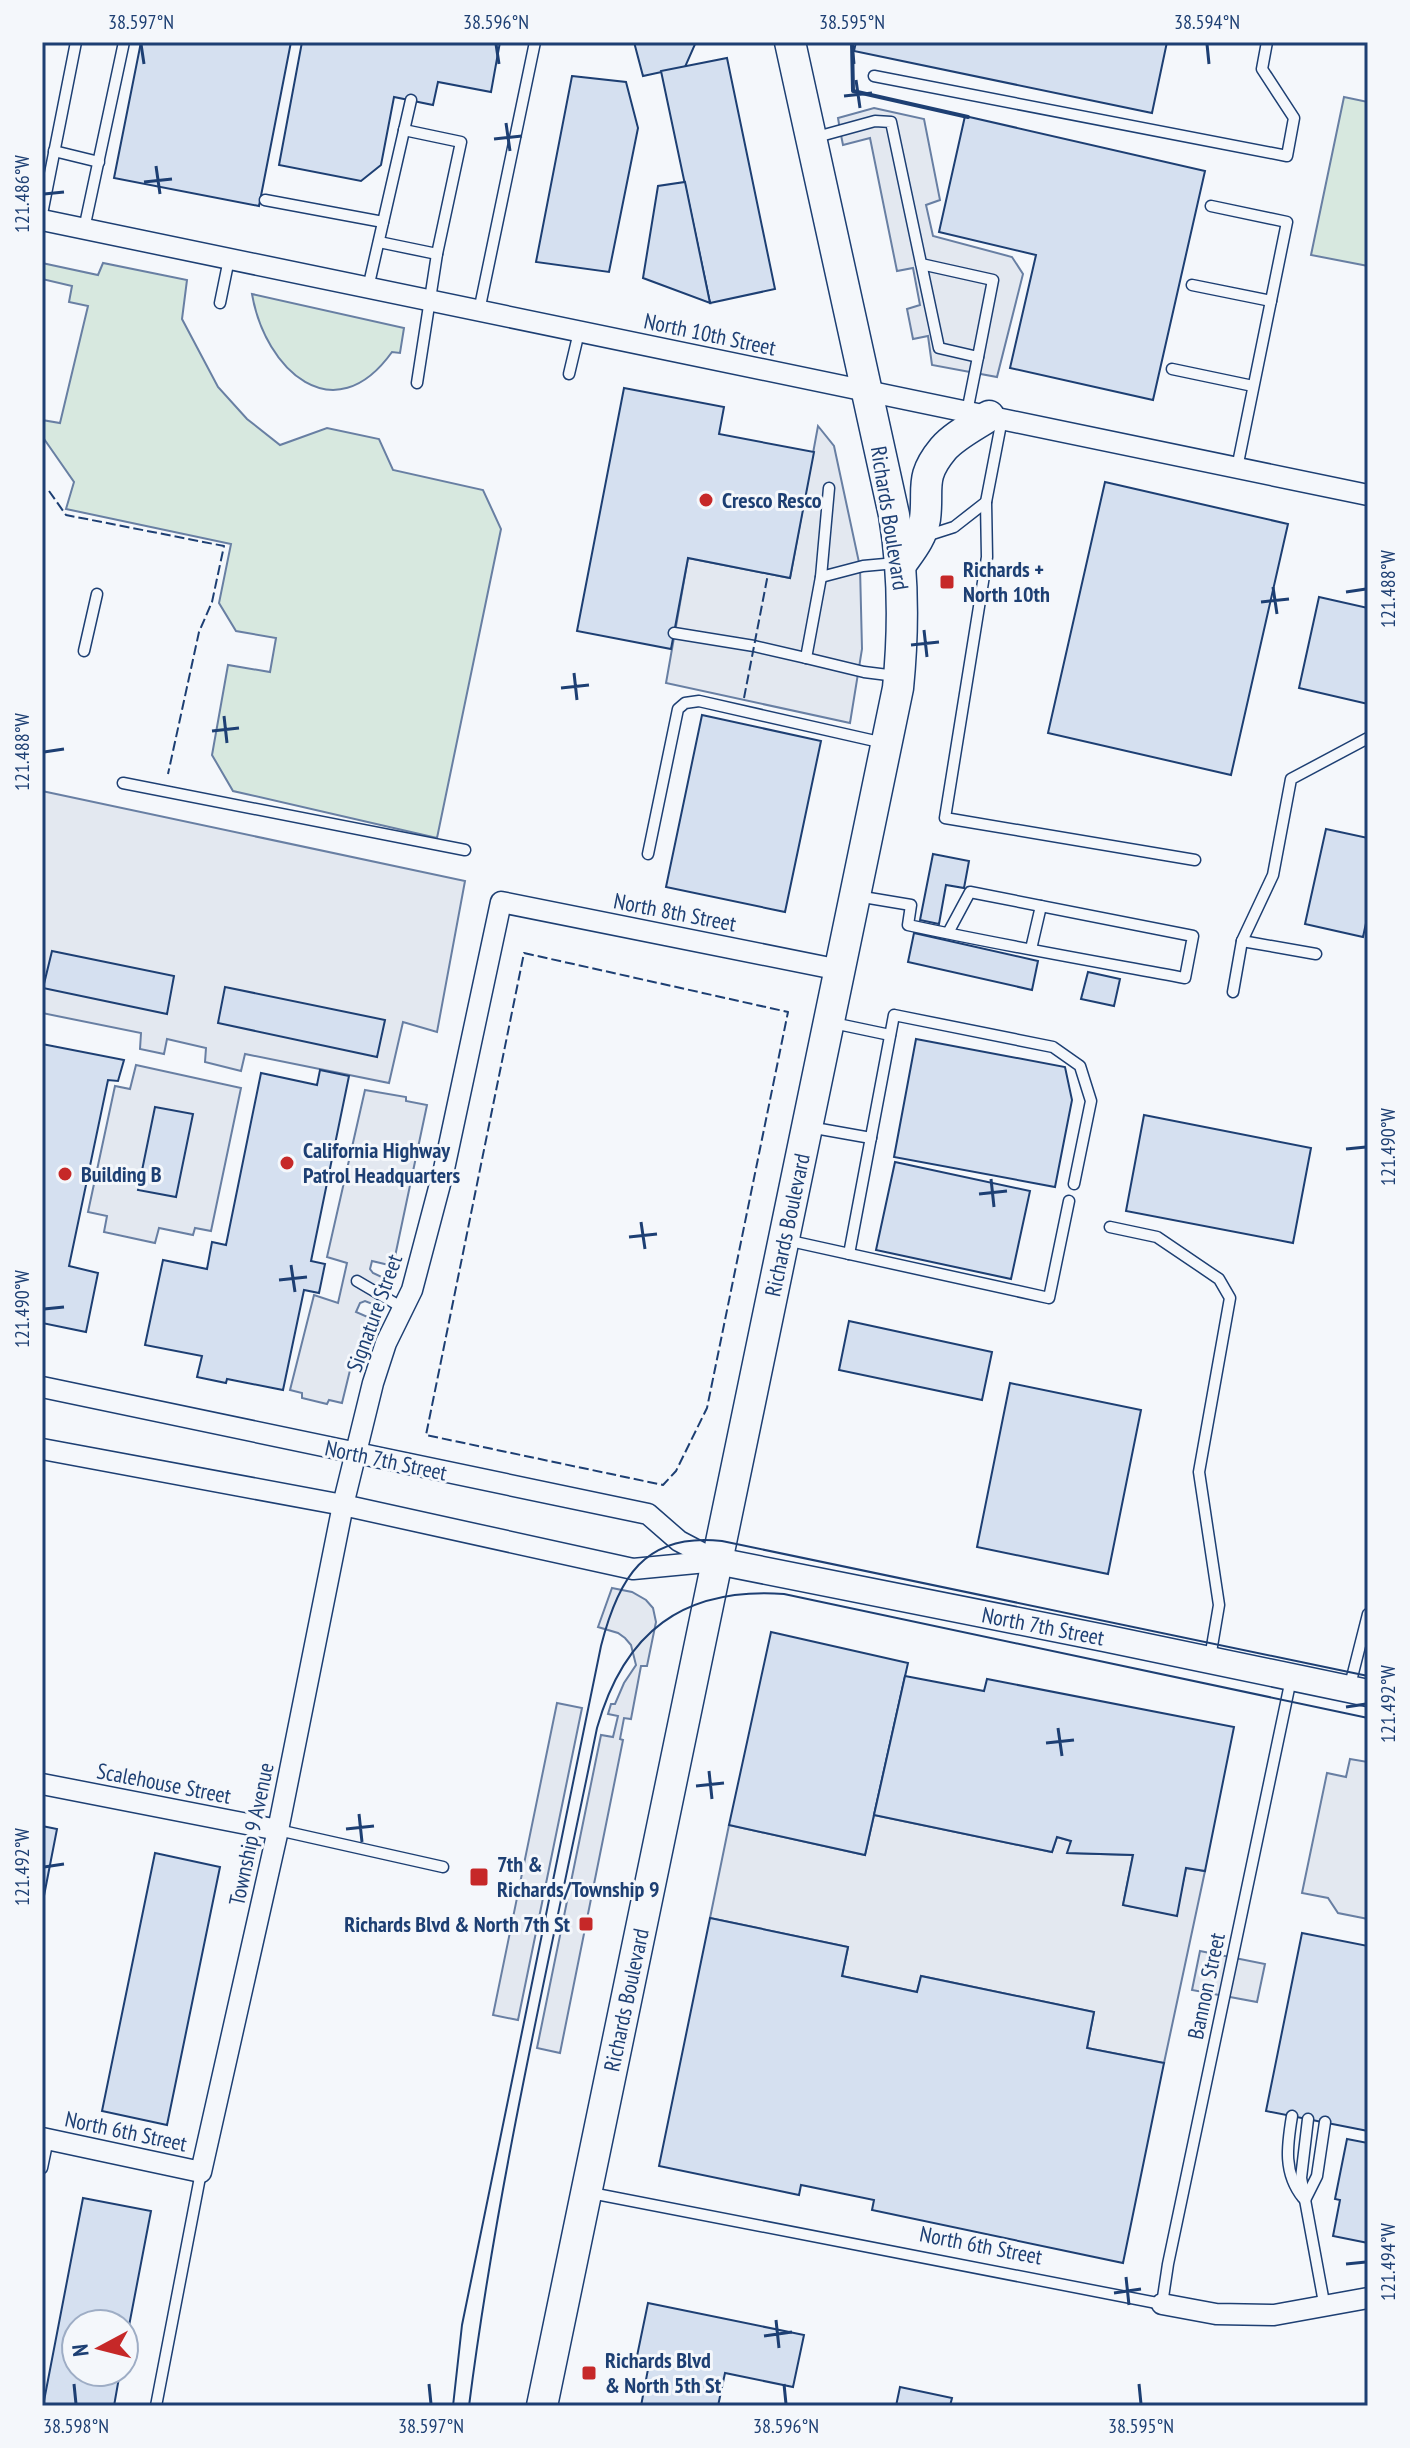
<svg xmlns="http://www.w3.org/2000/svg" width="1410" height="2448" font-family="'PT Sans Narrow',sans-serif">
<rect width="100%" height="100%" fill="#f4f7fb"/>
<g fill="#d7e8df" stroke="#687fa3" stroke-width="2">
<polygon points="1344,97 1368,102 1368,266 1311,255"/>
<polygon points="42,263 98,275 103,263 187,280 182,319 218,387 247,419 280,445 327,428 379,439 393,470 483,490 501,529 437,838 233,791 212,755 228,665 270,672 276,638 236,631 219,603 231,544 66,509 74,482 42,436 42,420 60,423 88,306 69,302 72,286 42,279"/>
<path d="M252,294L404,328L400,353L392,352C334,433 265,370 252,294Z"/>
</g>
<g fill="#e3e8f0" stroke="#687fa3" stroke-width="2">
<polygon points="874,108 924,119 940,200 926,205 933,236 1012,257 1023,274 997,377 932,365 928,336 913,339 907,309 920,305 913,268 897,271 870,138 843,145 840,130 838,118"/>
<polygon points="818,426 834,446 860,567 862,649 850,723 666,683 688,558 790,578"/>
<polygon points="42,791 465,881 437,1032 403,1022 389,1083 245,1054 241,1071 205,1062 206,1048 167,1039 164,1054 140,1049 141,1033 42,1013"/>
<polygon points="136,1065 241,1088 211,1231 195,1228 193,1235 159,1228 155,1243 104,1232 107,1216 88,1212 115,1086 130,1089"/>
<polygon points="365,1090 406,1097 406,1101 427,1105 393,1266 372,1261 370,1269 373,1273 388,1280 375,1305 365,1301 360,1303 356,1312 370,1318 352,1362 342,1403 329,1400 327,1404 302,1398 302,1393 290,1390 314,1295 338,1303 347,1263 327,1257"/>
<polygon points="612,1588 632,1592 646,1600 653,1608 656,1622 647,1666 641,1666 631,1719 624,1718 620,1739 623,1740 560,2053 537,2048 601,1735 613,1737 618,1716 608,1714 611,1704 615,1704 624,1683 636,1665 631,1645 625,1638 618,1633 598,1627"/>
<polygon points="557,1703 582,1708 518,2020 493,2015"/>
<polygon points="1350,1759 1368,1762 1368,1919 1338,1913 1328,1898 1302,1893 1327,1773 1346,1777"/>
<polygon points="874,1815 1052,1852 1057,1837 1071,1841 1068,1853 1133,1855 1123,1905 1176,1915 1186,1868 1205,1871 1164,2063 1087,2048 1094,2012 921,1976 917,1992 842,1976 848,1947 710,1918 729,1825 865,1855"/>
<polygon points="1200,1951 1265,1964 1257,2002 1192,1990"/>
</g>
<g fill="#d5e0f0" stroke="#1d3f73" stroke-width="2">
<polygon points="141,42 291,42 259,206 114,178"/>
<polygon points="302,42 500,42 491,92 438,82 433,105 394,97 381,165 361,181 279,165"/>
<polygon points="634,42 696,42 685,67 643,76"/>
<polygon points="856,42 1167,42 1152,113 854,51"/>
<polygon points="727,58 775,289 710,303 661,71"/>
<polygon points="572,76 626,82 638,128 609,272 536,262"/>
<polygon points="965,116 1205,171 1153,400 1010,368 1036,255 939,232"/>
<polygon points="685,182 710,303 643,278 658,186"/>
<polygon points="624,388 724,407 719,434 814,452 790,578 688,558 671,649 577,631"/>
<polygon points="1105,482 1288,524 1231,775 1048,733"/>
<polygon points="1319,597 1368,608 1368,704 1299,688"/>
<polygon points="702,715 821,741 785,912 666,887"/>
<polygon points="1326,829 1368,838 1368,914 1363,937 1305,924"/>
<polygon points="933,854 969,861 964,888 946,885 939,924 920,920"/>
<polygon points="914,933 1038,961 1032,990 908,962"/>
<polygon points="52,951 174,976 167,1014 43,988"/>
<polygon points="1088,972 1120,979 1114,1006 1081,999"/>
<polygon points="225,987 385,1020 377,1057 218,1023"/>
<polygon points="916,1039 1065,1067 1072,1100 1055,1187 894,1157"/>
<polygon points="42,1044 124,1060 118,1081 108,1080 69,1266 98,1273 86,1332 42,1323"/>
<polygon points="320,1070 349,1076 311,1261 325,1264 319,1293 304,1290 283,1390 227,1379 226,1383 197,1377 202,1356 145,1345 163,1260 207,1269 212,1242 226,1245 261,1073 317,1085"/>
<polygon points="155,1107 193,1114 176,1197 138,1190"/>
<polygon points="1144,1115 1311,1148 1293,1243 1126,1211"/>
<polygon points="895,1162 1030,1191 1011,1279 876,1250"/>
<polygon points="849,1321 992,1352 982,1400 839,1370"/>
<polygon points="1010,1383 1141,1410 1108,1574 977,1547"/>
<polygon points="771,1632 908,1663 865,1855 729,1825"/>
<polygon points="905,1676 984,1691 987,1679 1234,1727 1205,1871 1186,1868 1177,1916 1123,1905 1133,1855 1067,1853 1071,1841 1057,1837 1052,1852 874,1815"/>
<polygon points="42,1826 57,1829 42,1906"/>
<polygon points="155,1853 220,1867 167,2125 102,2111"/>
<polygon points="710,1918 848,1947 842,1976 917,1992 921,1976 1094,2012 1087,2048 1164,2063 1123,2263 872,2210 874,2200 801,2185 799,2195 659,2166"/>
<polygon points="1302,1933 1368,1946 1368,2131 1266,2111"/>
<polygon points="1347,2139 1368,2143 1368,2243 1333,2236 1340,2200 1335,2199"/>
<polygon points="83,2198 151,2211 124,2352 124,2324 76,2324 76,2372 120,2372 114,2406 43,2406"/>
<polygon points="648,2303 804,2335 793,2387 725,2373 718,2406 641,2406 649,2364 636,2361"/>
<polygon points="900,2387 952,2398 950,2406 896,2406"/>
</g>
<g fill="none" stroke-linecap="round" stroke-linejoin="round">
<g stroke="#1d3f73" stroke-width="13">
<g id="lane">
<polyline points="874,76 1287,156 1294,118 1262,69 1267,42"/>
<polyline points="404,130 461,142 437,254 417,383"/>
<path d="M813,138L875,121L891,122C907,198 923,273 939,348L978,357L993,280L921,264"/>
<polyline points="54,151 99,162"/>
<polyline points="265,200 383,222"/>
<polyline points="1211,206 1287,222 1237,468"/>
<polyline points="42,214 76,42"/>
<polyline points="84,229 124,42"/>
<polyline points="379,242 437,254"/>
<polyline points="1192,285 1271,301"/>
<polyline points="368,288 411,100"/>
<polyline points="220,303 229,259"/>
<polyline points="479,311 535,42"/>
<polyline points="1172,369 1253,386"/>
<polyline points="569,374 579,332"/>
<polyline points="967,412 978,357"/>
<polyline points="1002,419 986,502 987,557 945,818 1195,860"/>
<polyline points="829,488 821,577 863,566 896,563"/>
<polyline points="926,536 954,527 986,502"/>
<polyline points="821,577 806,658 864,672 896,676"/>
<polyline points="674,633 754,646 806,658"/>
<polyline points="84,651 97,594"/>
<polyline points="123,783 465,850"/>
<polyline points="648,854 678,709 685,703 699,701 884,743"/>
<path d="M857,896L911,905L908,925C1000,945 1093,961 1185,978L1193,936L970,892L948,933"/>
<polyline points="1242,941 1316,954"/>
<polyline points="1031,949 1041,906"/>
<polyline points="1233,992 1242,941 1273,875 1291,779 1368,738"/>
<polyline points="833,1023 890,1035"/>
<polyline points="809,1127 871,1138"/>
<polyline points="1110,1227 1157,1237 1219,1279 1230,1298 1199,1472 1219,1605 1210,1658"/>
<polyline points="786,1240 1049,1298 1069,1201"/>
<polyline points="849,1254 894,1015 1053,1047 1080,1066 1091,1101 1074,1184"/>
<polyline points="357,1281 403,1308"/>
<polyline points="1349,1689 1368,1614"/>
<polyline points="278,1830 443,1867"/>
<path d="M1292,2116C1287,2146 1283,2173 1303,2198"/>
<polyline points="1308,2119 1301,2178 1325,2308"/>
<polyline points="42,2168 48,2139"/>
<polyline points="591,2193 1162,2304 1168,2264 1291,1679"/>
<polyline points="1305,2200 1317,2176 1325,2122"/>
<polyline points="156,2406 201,2172"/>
</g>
</g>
<g stroke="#1d3f73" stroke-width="23">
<g id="street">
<polyline points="42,220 1368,495"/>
<polyline points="42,1387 648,1514 679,1541 717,1561"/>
<polyline points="42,1449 343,1505 633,1569 717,1561"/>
<polyline points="42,1784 278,1830"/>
<polyline points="42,2138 201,2172 278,1830 343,1505 373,1383 386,1343 412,1290 444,1169 501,902 840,970"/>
<polyline points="1162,2304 1216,2314 1274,2315 1368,2298"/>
</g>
</g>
<g stroke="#1d3f73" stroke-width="29">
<polyline id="secondary" points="717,1561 1104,1638 1368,1693"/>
</g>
<g stroke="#1d3f73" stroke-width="33">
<g id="primary">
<path d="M902,563C912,549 922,537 925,519C929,488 919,478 943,449C954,436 974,426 989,416"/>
<path d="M542,2406L898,688C904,628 904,574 894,515L790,42"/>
</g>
</g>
<use href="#lane" stroke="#f4f7fb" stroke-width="10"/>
<use href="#street" stroke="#f4f7fb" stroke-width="20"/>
<use href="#secondary" stroke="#f4f7fb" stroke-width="26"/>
<use href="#primary" stroke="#f4f7fb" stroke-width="30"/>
<g stroke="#1d3f73" stroke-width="2">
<path d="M453,2406L462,2325L601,1646C618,1579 644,1532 722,1541L1368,1676"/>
<path d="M469,2406C498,2178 551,1953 597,1728C624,1632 683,1587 784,1594L1368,1718"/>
</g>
<g stroke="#1d3f73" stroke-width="2" stroke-dasharray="10 4" stroke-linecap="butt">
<polyline points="49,491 66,515 224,546 212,602 199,632 168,774"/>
<polyline points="744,698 768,574"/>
<polygon points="524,953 788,1012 707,1408 676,1471 663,1485 426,1435"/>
</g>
<polyline stroke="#1d3f73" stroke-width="4" points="852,42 853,91 968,117"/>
</g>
<path fill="none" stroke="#1d3f73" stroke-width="3" d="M141,44L144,64M496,44L499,64M852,44L854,64M1207,44L1209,64M856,80L860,108M844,96L872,93M506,123L510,151M494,139L522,136M156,166L160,194M144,182L172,179M44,194L64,192M1273,587L1277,614M1346,592L1366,589M1261,602L1289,599M924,630L927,657M911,645L939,642M574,673L577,700M561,688L589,685M224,716L227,743M212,731L239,728M44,752L64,749M1346,1149L1366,1147M991,1179L994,1207M979,1194L1007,1191M641,1222L645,1249M629,1237L657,1234M291,1265L295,1292M279,1280L307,1277M44,1309L64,1307M1346,1707L1366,1704M1058,1728L1062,1756M1046,1743L1074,1740M709,1771L712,1799M696,1786L724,1783M359,1814L362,1842M346,1829L374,1826M44,1867L64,1864M1346,2264L1366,2262M1126,2277L1129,2305M1114,2293L1141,2289M776,2320L779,2348M764,2336L792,2332M74,2384L76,2404M429,2384L431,2404M784,2384L786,2404M1139,2384L1141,2404"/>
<g fill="#c62828" stroke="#f4f7fb" stroke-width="3">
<circle cx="706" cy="500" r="8"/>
<rect x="939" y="574" width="16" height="16" rx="4"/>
<circle cx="287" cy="1163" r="8"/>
<circle cx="65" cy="1174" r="8"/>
<rect x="469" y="1867" width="20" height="20" rx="4"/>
<rect x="578" y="1916" width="16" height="16" rx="4"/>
<rect x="581" y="2365" width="16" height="16" rx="4"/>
</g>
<g text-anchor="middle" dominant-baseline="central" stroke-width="6" stroke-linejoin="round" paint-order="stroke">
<g font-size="22" fill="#1d3f73" stroke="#f4f7fb">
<text transform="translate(710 334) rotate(12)">North 10th Street</text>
<text transform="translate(890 518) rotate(81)">Richards Boulevard</text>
<text transform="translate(675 912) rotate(11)">North 8th Street</text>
<text transform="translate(787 1225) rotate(-78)">Richards Boulevard</text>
<text transform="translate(374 1313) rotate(-70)">Signature Street</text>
<text transform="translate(386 1460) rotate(12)">North 7th Street</text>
<text transform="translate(1043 1626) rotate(11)">North 7th Street</text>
<text transform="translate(164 1783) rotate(11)">Scalehouse Street</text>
<text transform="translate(251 1834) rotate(-78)">Township 9 Avenue</text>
<text transform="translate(1206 1986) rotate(-78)">Bannon Street</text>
<text transform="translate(626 2000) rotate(-78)">Richards Boulevard</text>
<text transform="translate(126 2131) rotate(12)">North 6th Street</text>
<text transform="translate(981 2245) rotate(11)">North 6th Street</text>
</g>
<g font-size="22" font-weight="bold" fill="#1d3f73" stroke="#f4f7fb" text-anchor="start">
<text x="722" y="500">Cresco Resco</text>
<text x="963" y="569">Richards +<tspan x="963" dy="25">North 10th</tspan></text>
<text x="303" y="1150">California Highway<tspan x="303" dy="25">Patrol Headquarters</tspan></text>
<text x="81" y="1174">Building B</text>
<text x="497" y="1864">7th &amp;<tspan x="497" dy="25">Richards/Township 9</tspan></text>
<text x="570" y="1924" text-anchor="end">Richards Blvd &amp; North 7th St</text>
<text x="605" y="2360">Richards Blvd<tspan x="605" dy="25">&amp; North 5th St</tspan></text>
</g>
</g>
<rect width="1410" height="2448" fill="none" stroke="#f4f7fb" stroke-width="88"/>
<g transform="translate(100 2348) rotate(263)"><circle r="38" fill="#f4f7fb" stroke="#9eadc5" stroke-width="2"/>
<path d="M0-6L14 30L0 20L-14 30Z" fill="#c62828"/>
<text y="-12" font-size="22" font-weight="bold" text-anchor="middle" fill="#1d3f73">N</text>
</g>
<rect x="44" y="44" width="1322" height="2360" fill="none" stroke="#1d3f73" stroke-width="3"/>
<g font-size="20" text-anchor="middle" fill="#1d3f73">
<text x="141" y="29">38.597°N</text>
<text x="496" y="29">38.596°N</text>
<text x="852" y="29">38.595°N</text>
<text x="1207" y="29">38.594°N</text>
<text transform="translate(22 194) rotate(-90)" y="7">121.486°W</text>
<text transform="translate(1388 589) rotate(-90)" y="7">121.488°W</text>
<text transform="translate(22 752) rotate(-90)" y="7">121.488°W</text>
<text transform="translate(1388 1147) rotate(-90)" y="7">121.490°W</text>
<text transform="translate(22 1309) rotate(-90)" y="7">121.490°W</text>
<text transform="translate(1388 1704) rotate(-90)" y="7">121.492°W</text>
<text transform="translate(22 1867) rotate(-90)" y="7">121.492°W</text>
<text transform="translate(1388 2262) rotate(-90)" y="7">121.494°W</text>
<text x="76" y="2433">38.598°N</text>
<text x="431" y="2433">38.597°N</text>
<text x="786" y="2433">38.596°N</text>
<text x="1141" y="2433">38.595°N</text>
</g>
</svg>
